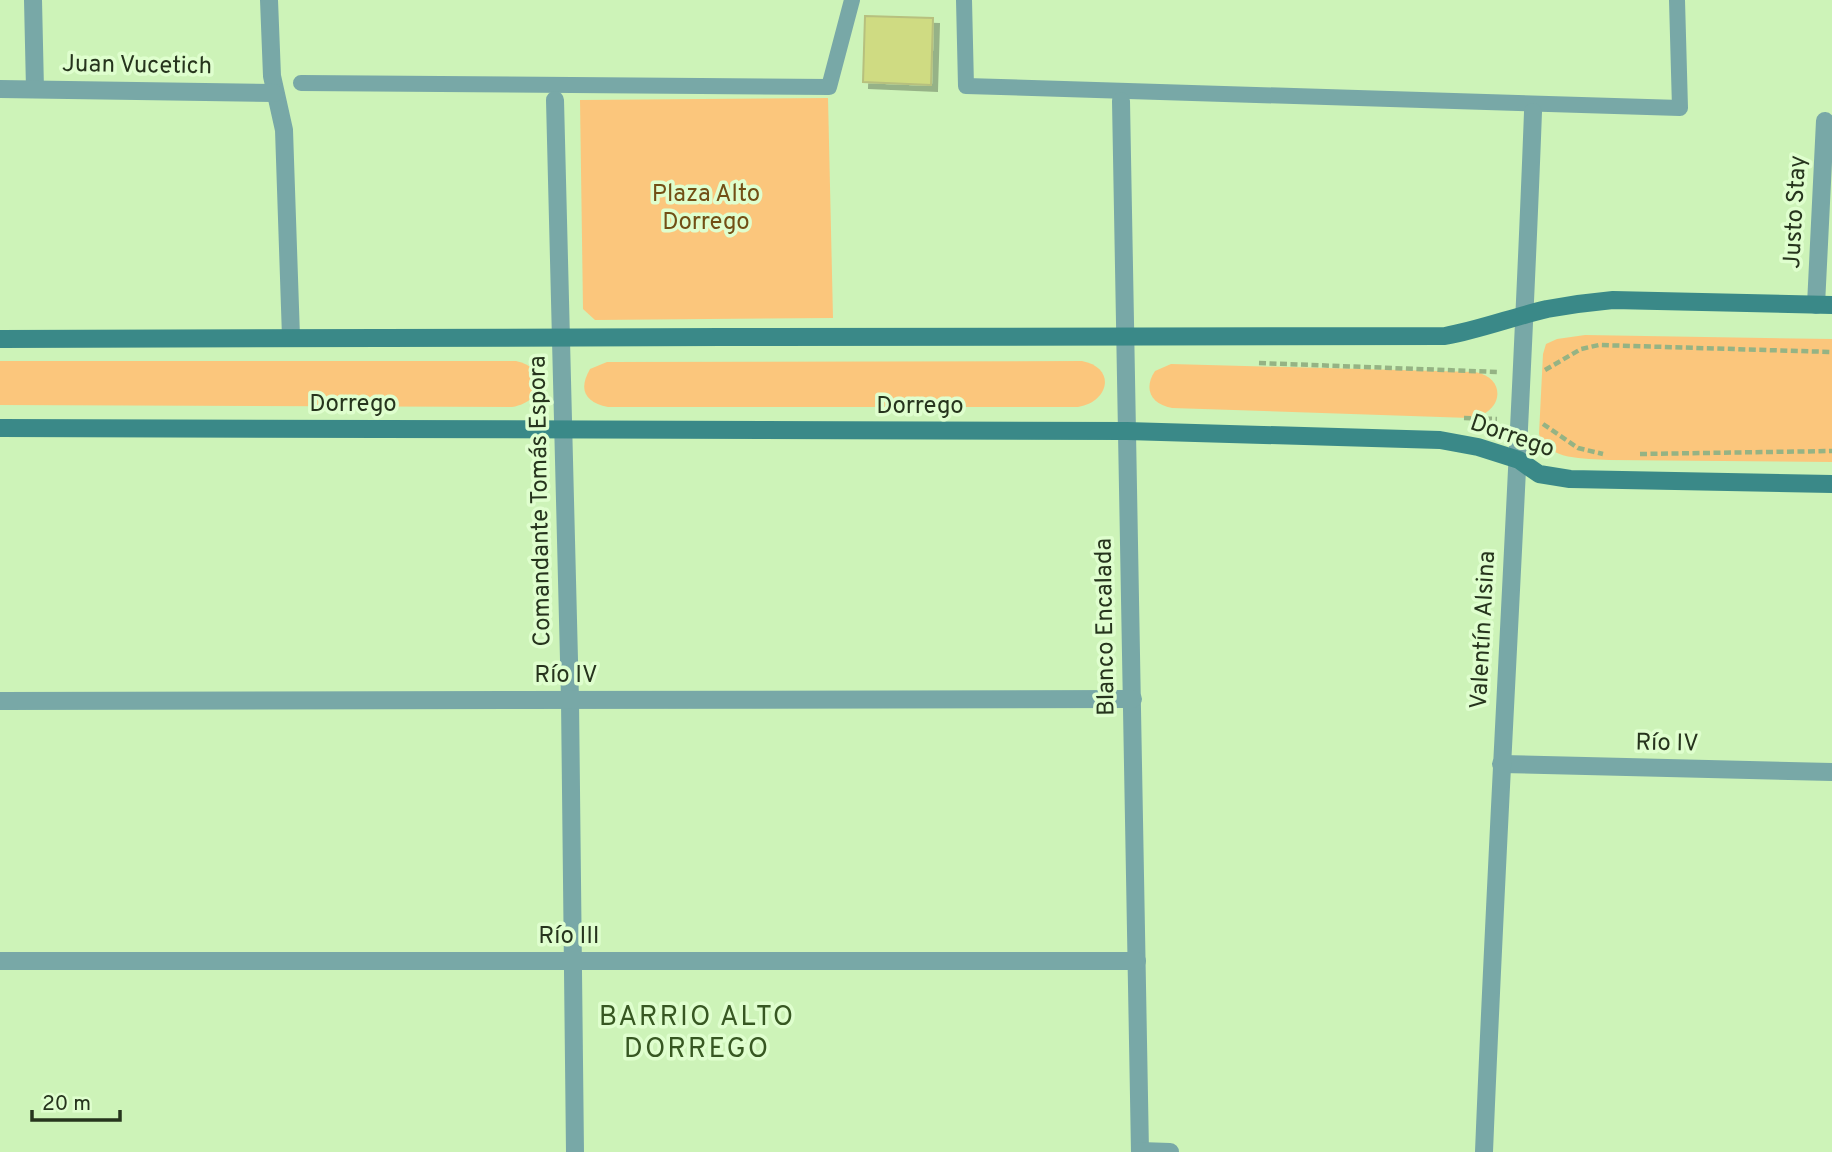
<svg xmlns="http://www.w3.org/2000/svg" width="1832" height="1152" font-family="Overpass,sans-serif">
<defs>
<filter id="shadow"><feDropShadow dx="6" dy="6" stdDeviation="0" flood-color="#0004"/></filter>
</defs>
<rect width="100%" height="100%" fill="#cdf3b8"/>
<g fill="#fbc67c">
<polygon points="828,98 833,318 595,320 583,309 580,100"/>
<path d="M1585,335L1832,339V462L1609,460C1585,458 1547,461 1539,434L1543,354L1546,344L1557,339Z"/>
<path d="M0,361H516C550,368 544,402 512,407L0,405Z"/>
<path d="M1082,361C1117,368 1109,402 1078,407H608C585,402 578,390 590,369L607,362Z"/>
<path d="M1171,364L1475,372C1508,378 1503,414 1470,418L1172,408C1151,404 1143,389 1155,371Z"/>
</g>
<polygon fill="#cfdb82" stroke="#b7c07e" stroke-width="2" filter="url(#shadow)" points="865,16 933,18 931,85 863,82"/>
<g fill="none" stroke-linecap="round" stroke-linejoin="round">
<g stroke="#95b384" stroke-width="4.5" stroke-dasharray="7 3.5" stroke-linecap="butt">
<polyline points="1259,363 1498,372"/>
<polyline points="1545,370 1581,349 1599,345 1832,352"/>
<polyline points="1464,418 1497,419"/>
<polyline points="1543,424 1578,448 1603,454"/>
<polyline points="1640,454 1832,451"/>
</g>
<g stroke="#78a8a7" stroke-width="16">
<polyline points="964,0 966,86 1680,108 1677,0"/>
<polyline points="301,83 829,87 852,0"/>
</g>
<g stroke="#78a8a7" stroke-width="18">
<polyline points="33,0 35,89"/>
<polyline points="269,0 272,76 284,130 291,337"/>
<polyline points="0,89 274,93"/>
<polyline points="555,100 570,700 575,1152"/>
<polyline points="1121,101 1140,1152"/>
<polyline points="1816,305 1825,121"/>
<polyline points="0,701 1133,699"/>
<polyline points="1501,764 1832,772"/>
<polyline points="0,961 1137,961"/>
<polyline points="1140,1151 1170,1152"/>
<path d="M1484,1152C1498,805 1520,459 1533,112"/>
</g>
<g stroke="#3a8988" stroke-width="18">
<path d="M0,339C482,335 963,339 1445,336C1479,330 1513,317 1547,309C1569,305 1591,302 1613,300L1832,305"/>
<polyline points="0,428 1127,431 1440,440 1478,447 1519,460 1539,474 1570,479 1832,484"/>
</g>
</g>
<g text-anchor="middle" dominant-baseline="central" stroke-width="7" stroke-linejoin="round" paint-order="stroke">
<g font-size="24" fill="#26341d" stroke="#dffece">
<text transform="translate(137 66) rotate(1)">Juan Vucetich</text>
<text transform="translate(1796 212) rotate(-87)">Justo Stay</text>
<text x="353" y="405">Dorrego</text>
<text x="920" y="407">Dorrego</text>
<text transform="translate(1512 437) rotate(19)">Dorrego</text>
<text transform="translate(541 501) rotate(-91)">Comandante Tomás Espora</text>
<text transform="translate(1106 627) rotate(-91)">Blanco Encalada</text>
<text transform="translate(1484 630) rotate(-87)">Valentín Alsina</text>
<text x="566" y="676">Río IV</text>
<text transform="translate(1667 744) rotate(1)">Río IV</text>
<text x="569" y="937">Río III</text>
</g>
<g font-size="24" fill="#724f15" stroke="#dffece">
<text x="706" y="195">Plaza Alto<tspan x="706" dy="28">Dorrego</tspan></text>
</g>
<g font-size="28" letter-spacing="2" fill="#375722" stroke="#dffece">
<text x="697" y="1018">BARRIO ALTO<tspan x="697" dy="32">DORREGO</tspan></text>
</g>
</g>
<path d="M32 1110v10h88v-10" fill="none" stroke="#26341d" stroke-width="3.5"/>
<text x="42" y="1110" font-size="21" fill="#26341d" stroke="#dffece" stroke-width="5" paint-order="stroke">20 m</text>
</svg>
